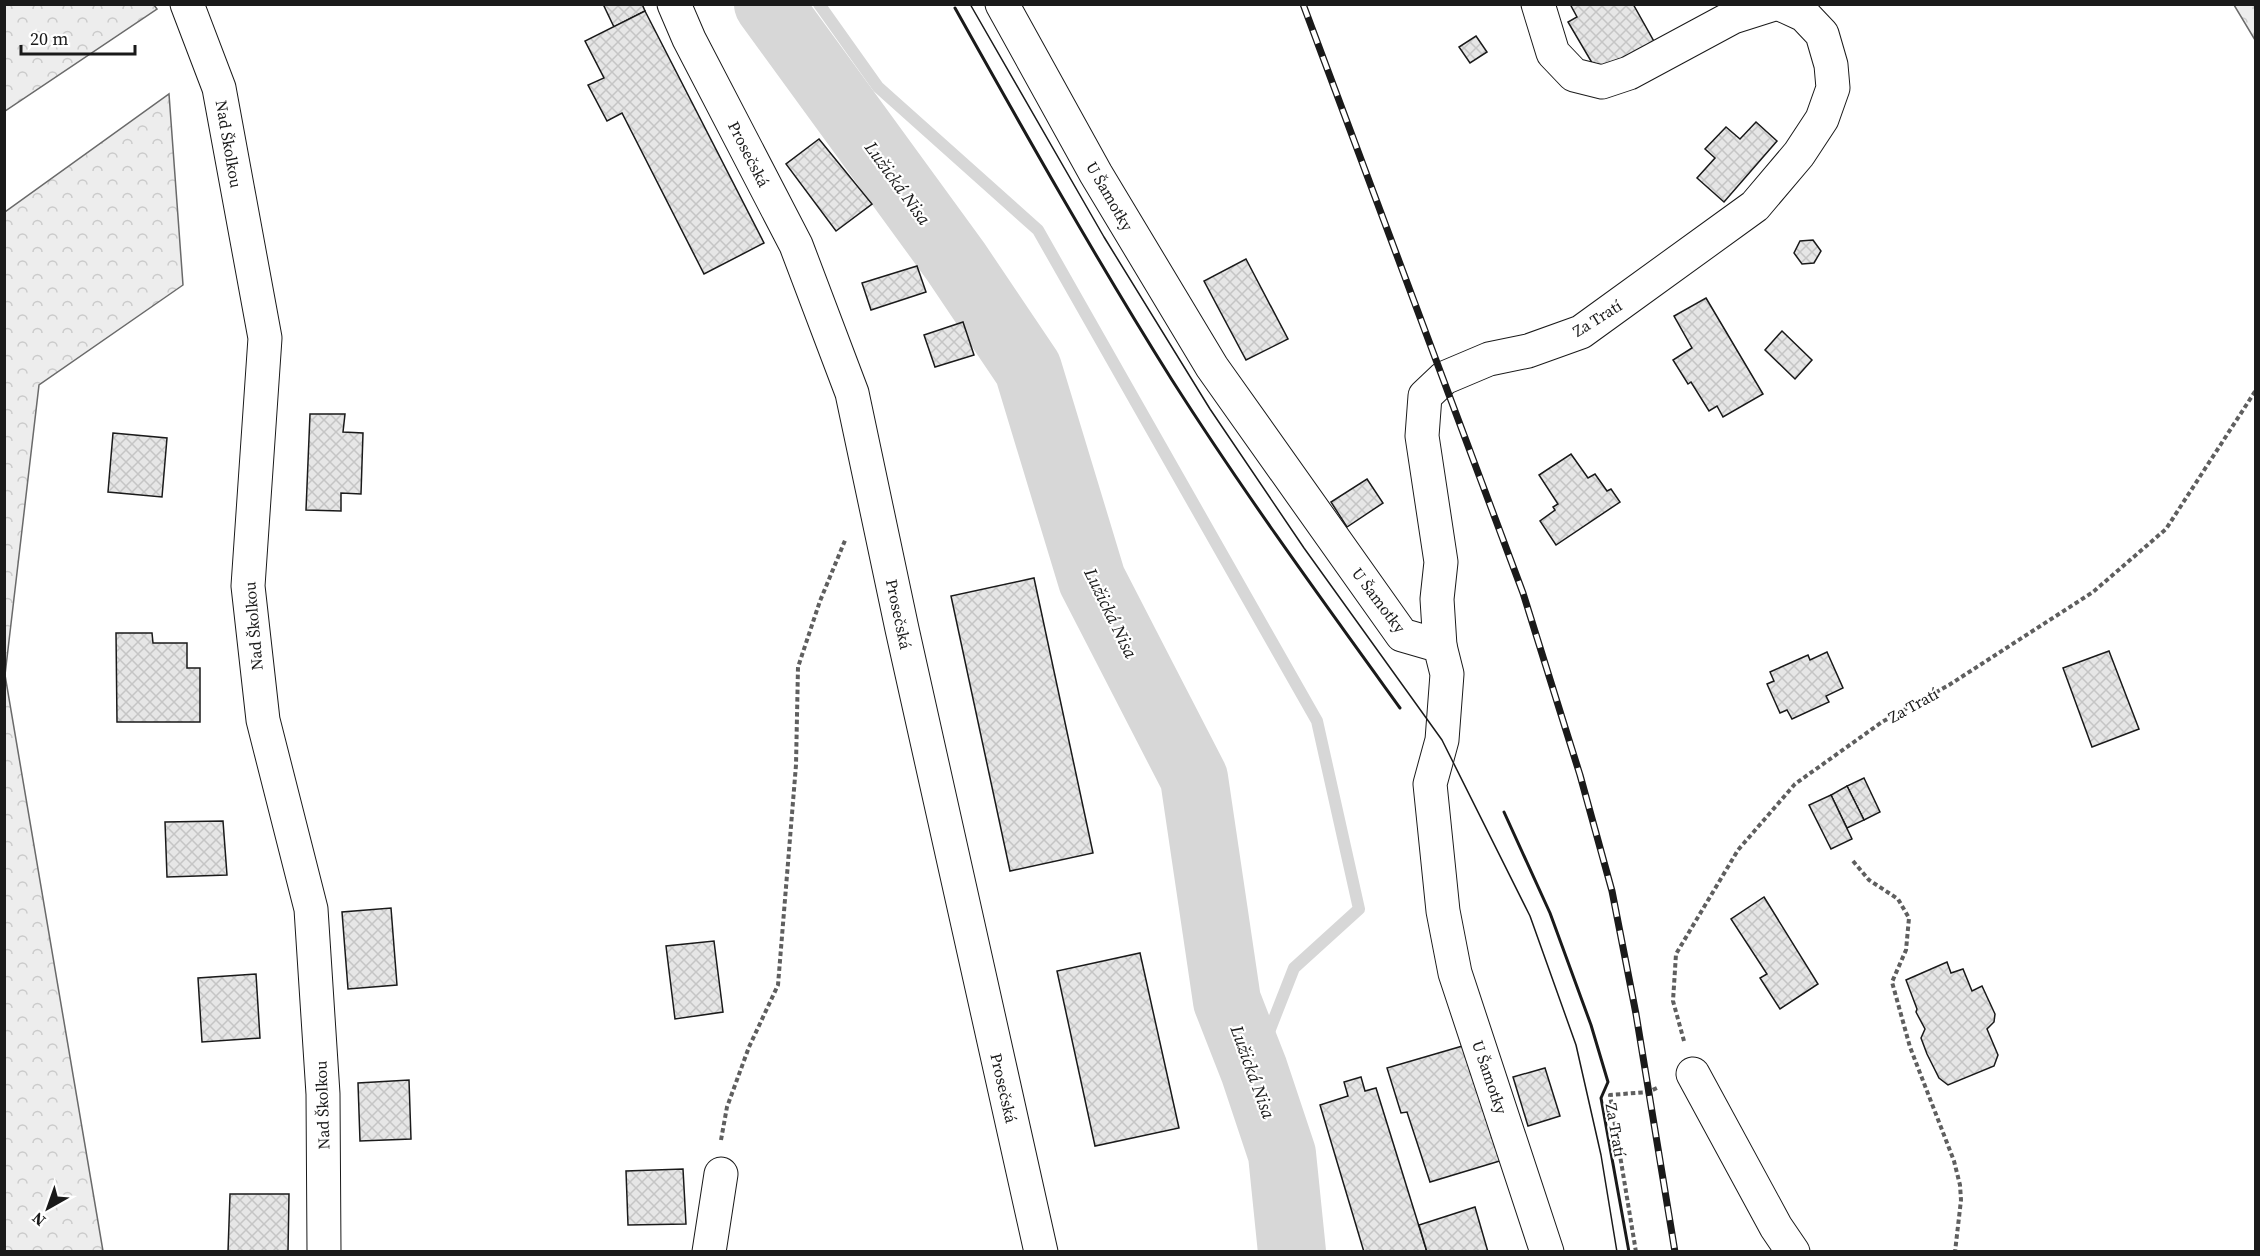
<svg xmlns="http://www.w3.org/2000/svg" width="2260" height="1256" font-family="'Source Serif 4',serif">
<defs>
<pattern id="forest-crowns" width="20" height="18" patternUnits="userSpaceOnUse" patternTransform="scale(1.5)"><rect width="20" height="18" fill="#ededed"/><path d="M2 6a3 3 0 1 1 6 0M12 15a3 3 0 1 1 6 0" fill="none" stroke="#cbcbcb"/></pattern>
<pattern id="building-cross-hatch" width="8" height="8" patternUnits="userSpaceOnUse" patternTransform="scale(1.5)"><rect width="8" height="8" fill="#e6e6e6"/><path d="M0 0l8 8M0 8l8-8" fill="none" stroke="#c5c5c5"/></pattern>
</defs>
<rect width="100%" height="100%" fill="#fff"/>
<g fill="url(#forest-crowns)" stroke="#6a6a6a" stroke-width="1.5">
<polygon points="154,5 157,9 5,111 5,5"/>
<polygon points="2234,5 2255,5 2255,40"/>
<polygon points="169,94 183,285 39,385 5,675 103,1251 5,1251 5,212"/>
</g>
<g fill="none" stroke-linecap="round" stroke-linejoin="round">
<polyline stroke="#d7d7d7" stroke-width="12" points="819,4 878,87 1038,230 1317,721 1359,909 1294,968 1254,1070"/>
<polyline stroke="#d7d7d7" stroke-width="68" points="768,4 956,262 1028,369 1092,580 1194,778 1227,1001 1254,1070 1282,1154 1292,1252"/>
</g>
<g fill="url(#building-cross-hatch)" stroke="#1a1a1a" stroke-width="1.5">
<polygon points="603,4 642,4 645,11 614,27"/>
<polygon points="1570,4 1633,4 1656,45 1598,73 1568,22 1577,17"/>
<polygon points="645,11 764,243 704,274 622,113 607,121 588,85 604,78 585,41"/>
<polygon points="1476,36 1487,52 1470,63 1459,47"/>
<polygon points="1756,122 1777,141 1724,202 1697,178 1715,158 1705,149 1726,127 1740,139"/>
<polygon points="819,139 872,204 836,231 786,164"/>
<polygon points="1813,240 1821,251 1814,263 1802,264 1794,253 1800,241"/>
<polygon points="1246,259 1288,339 1246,360 1204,281"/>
<polygon points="917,266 926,292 871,310 862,283"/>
<polygon points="1706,298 1763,394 1723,417 1717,406 1709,411 1691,382 1688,384 1673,360 1692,348 1674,316"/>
<polygon points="963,322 974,355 935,367 924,335"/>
<polygon points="1782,331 1812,360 1795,379 1765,350"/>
<polygon points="310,414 345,414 343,432 363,433 361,494 341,493 341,511 306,510"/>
<polygon points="113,433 167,438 162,497 108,492"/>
<polygon points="1571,454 1588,478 1595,474 1607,491 1611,489 1620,502 1556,545 1540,521 1555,510 1553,507 1558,504 1539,475"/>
<polygon points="1367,479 1383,503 1347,527 1331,502"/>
<polygon points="1034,578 1093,853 1010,871 951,596"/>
<polygon points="116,633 152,633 153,643 187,643 187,668 200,668 200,722 117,722"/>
<polygon points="2109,651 2139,729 2092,747 2063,668"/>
<polygon points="1827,652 1843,688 1826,696 1829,702 1792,719 1787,710 1780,713 1767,684 1774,681 1770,672 1808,655 1810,660"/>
<polygon points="1864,778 1880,812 1864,820 1847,786"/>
<polygon points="1847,786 1864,820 1847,828 1831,795"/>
<polygon points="1831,795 1852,839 1831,849 1809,805"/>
<polygon points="223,821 227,875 167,877 165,822"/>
<polygon points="1764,897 1818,984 1780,1009 1760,978 1767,974 1731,919"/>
<polygon points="391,908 397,985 348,989 342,912"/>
<polygon points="714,941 723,1012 675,1019 666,946"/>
<polygon points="1140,953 1179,1128 1095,1146 1057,971"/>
<polygon points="1947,962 1951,973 1963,969 1972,991 1982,986 1995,1014 1994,1022 1987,1029 1998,1055 1994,1066 1948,1085 1939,1078 1927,1054 1921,1038 1925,1029 1916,1012 1917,1009 1906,980"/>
<polygon points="256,974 260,1038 202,1042 198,978"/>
<polygon points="1466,1045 1503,1160 1430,1182 1407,1112 1401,1113 1387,1068"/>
<polygon points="1545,1068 1560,1116 1528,1126 1513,1077"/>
<polygon points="1361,1077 1365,1091 1376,1088 1427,1252 1364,1252 1320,1105 1348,1096 1344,1082"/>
<polygon points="409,1080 411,1139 360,1141 358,1083"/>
<polygon points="683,1169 686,1224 628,1225 626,1171"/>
<polygon points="230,1194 289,1194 288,1252 228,1252"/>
<polygon points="1475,1207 1488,1252 1427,1252 1419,1225"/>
</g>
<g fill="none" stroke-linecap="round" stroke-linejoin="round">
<g stroke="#1a1a1a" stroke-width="35">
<g id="minor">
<polyline points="187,4 219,88 265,338 248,586 263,720 311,909 323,1094 324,1252"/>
<polyline points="1002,4 1096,174 1212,367 1402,635 1440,646 1447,674 1442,740 1430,784 1443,911 1455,973 1547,1252"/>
<polyline points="1538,4 1553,53 1574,75 1602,82 1629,73 1733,17 1774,4"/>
<polyline points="1440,646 1437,599 1441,562 1422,436 1425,396 1444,378 1489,359 1528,351 1581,332 1755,206 1799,154 1822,119 1833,88 1831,65 1822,34 1804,15 1780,4"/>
<polyline points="1693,1074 1776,1227 1793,1252"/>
<polyline points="709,1252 721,1174"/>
</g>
</g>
<g stroke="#1a1a1a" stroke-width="35">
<polyline id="major" points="674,4 689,39 796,245 852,393 902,629 1041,1252"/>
</g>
<g stroke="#5f5f5f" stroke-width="4" stroke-dasharray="4.5 3" stroke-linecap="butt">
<polyline points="1853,861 1869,880 1898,899 1909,918 1906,950 1892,982 1910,1047 1954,1161 1960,1185 1961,1200 1955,1252"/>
<polyline points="1684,1041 1673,1001 1676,954 1738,850 1795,784 1882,722 1949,685 2093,592 2166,529 2256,390"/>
<polyline points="721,1140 727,1107 749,1047 778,985 796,765 798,667 820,601 846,538"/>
<polyline points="1636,1252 1610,1095 1648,1092 1659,1087"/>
</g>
<use href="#minor" stroke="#fff" stroke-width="33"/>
<use href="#major" stroke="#fff" stroke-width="33"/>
<polyline stroke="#1a1a1a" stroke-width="1.5" points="970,4 1104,237 1210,409 1304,548 1442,740 1530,916 1576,1045 1601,1155 1617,1252"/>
<g stroke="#1a1a1a" stroke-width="7">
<polyline id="rail" points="1303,4 1523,593 1580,775 1612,891 1636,1014 1675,1252"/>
</g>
<use href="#rail" stroke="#fff" stroke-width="4.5" stroke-dasharray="14" stroke-linecap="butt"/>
<g stroke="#1a1a1a" stroke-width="3">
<path d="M955,8C1025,133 1096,259 1172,380C1244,493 1322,600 1400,708"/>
<polyline points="1504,812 1550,913 1591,1025 1608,1082 1601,1098 1629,1252"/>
</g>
</g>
<g text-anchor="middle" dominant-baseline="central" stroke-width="4.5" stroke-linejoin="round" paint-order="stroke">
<g font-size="16" fill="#1a1a1a" stroke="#fff">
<text transform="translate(229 144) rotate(80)">Nad Školkou</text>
<text transform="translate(749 154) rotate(63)">Prosečská</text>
<text transform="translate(1110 196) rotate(60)">U Šamotky</text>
<text transform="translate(1597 318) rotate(-32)">Za Tratí</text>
<text transform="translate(1379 600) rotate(53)">U Šamotky</text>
<text transform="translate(899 614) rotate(78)">Prosečská</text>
<text transform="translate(253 626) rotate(-95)">Nad Školkou</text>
<text transform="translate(1913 705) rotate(-29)">Za Tratí</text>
<text transform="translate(1490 1077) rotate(71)">U Šamotky</text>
<text transform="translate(1004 1088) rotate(77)">Prosečská</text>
<text transform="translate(322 1105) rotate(-92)">Nad Školkou</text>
<text transform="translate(1616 1130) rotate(80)">Za Tratí</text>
</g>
<g font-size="18" font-style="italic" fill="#1a1a1a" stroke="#fff">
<text transform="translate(898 183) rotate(54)">Lužická Nisa</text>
<text transform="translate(1111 613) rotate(64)">Lužická Nisa</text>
<text transform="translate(1253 1072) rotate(70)">Lužická Nisa</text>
</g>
</g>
<rect width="2260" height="1256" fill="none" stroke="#1a1a1a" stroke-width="12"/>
<g transform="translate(48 1208) rotate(220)" stroke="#ffffff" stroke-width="4.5" paint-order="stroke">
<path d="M0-4.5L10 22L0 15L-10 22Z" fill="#1a1a1a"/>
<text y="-9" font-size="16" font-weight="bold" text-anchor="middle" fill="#1a1a1a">N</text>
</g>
<path d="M21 45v9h114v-9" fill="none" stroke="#1a1a1a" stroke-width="3"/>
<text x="30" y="45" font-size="18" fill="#1a1a1a" stroke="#ffffff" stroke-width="4.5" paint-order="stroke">20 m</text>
</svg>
